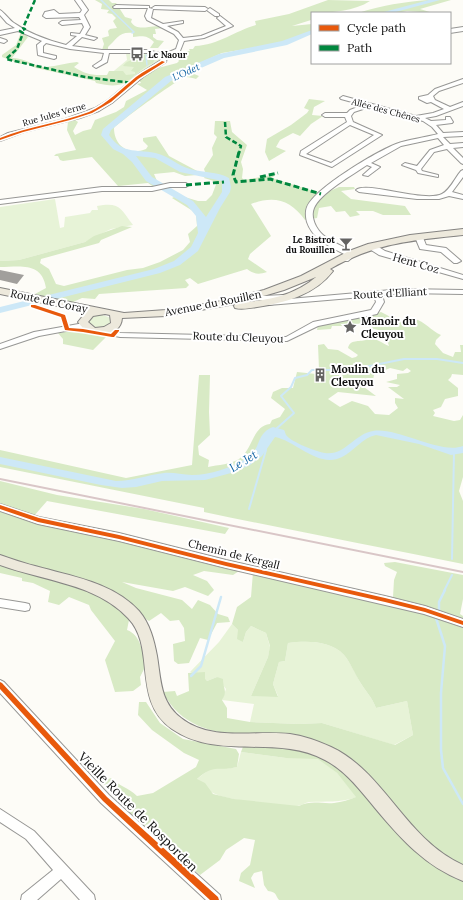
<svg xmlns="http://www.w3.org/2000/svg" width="463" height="900" font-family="Lora,serif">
<rect width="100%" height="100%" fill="#fdfcf7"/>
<g fill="#e7f3d7">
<polygon points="126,53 160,55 161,59 128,83 103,80 127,60"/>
<path d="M55,199L60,228L64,227L65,217L90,213L92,210H98L97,206C120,202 120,208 133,225L111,229L85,242L19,260L0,261V207Z"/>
<polygon points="100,314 111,318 111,323 104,327 92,327 88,320 92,316"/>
<path d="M232,624L238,630L243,642L246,632L251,626L266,633L270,647L268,657L251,696H278L273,684L279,662L285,661L288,643C306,641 330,640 344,655C350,662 355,673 360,682C366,692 372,697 376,708L407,701L413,735L394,745L322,723L299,724L250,722L254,704L222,700L226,689L217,677L207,681L190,672L219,642Z"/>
<path d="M241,752L286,758H318L337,773L357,797C339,803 326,801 309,802C304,803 301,806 297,806C283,807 225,800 213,793C207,790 203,783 196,780C203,774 211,767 220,767C228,768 227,769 237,767Z"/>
</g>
<g fill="#d8eac5" fill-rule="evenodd">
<path d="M95,0H109L112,3H116L125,17L132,19L131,22C139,34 153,22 164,28L155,29L156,34H153V37L157,40L164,41L158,48H150L154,42C147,35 142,36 133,37V33C119,31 116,40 108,47V50H102L104,44L102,38L109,36L108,31L110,29L117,28L113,21L116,18L112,14L107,13L109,10L101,9L102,4Z"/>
<path d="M328,0L370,1C355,11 331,13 312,13L311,20L292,26L312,24V31L292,41L222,53L184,70L199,76L196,79C193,78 189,77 186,77C179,78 122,120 114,128C114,146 129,156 146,149L148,146L143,141V138L156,136L169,156L199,172L197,175L185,176L174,172L154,174L157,181L163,186L155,188L148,183L118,186L92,157L63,161L60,160L58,156H54L56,154L76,150L67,130L68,122L75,120L78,122L73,131L75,135L83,131L91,129L95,120L116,112L124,107L126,101L147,90L137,84L141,83L139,80L158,68L177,63L179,61L177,58L186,54L185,51H190L189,49H193L195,46C218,45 235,31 256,25L255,21L289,14Z"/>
<path d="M428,0H451L420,9L433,13L407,11L396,13H358C382,5 404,2 428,0Z"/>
<path d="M21,32L28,37L12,58C24,57 34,67 46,67C57,66 67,63 77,62L79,63L74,67C88,75 90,75 107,75L109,71H123L126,75L135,74V72L131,71L134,67L123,66C127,60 132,60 138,60L142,55L160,56V58L155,59L153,63C128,74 132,92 96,83L95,81L36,68L26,63L20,64L2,57V55L16,45Z"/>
<polygon points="309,99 325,101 314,107 312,115 323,116 311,124 300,136 293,133 280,140 276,147 286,151 269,161 265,152 267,139 291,125 307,113 309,110 304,108"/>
<path d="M215,121H230L232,132L247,145L241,162L243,169L242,178L244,180L276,174L272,178L323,194L339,187H354L355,189L341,191L351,199L405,206L411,215H383L373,211H356L360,215L350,217L345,211L336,212L331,206L319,208L317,218L305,220C291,200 274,195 251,204L271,236L250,254L248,259L267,272C258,275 254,274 247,269L198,284L190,278L185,280L189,285L186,288L99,294L95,299L82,298L71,303L35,294L46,288C42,261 19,267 0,267V261L19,260L85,242L94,236L122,226L132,227L101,240L99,243L41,259L40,263L49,269L56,284L64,286L127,270L143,268L160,262L183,250L190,242L188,234L197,226L196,213L172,198L178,195L198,201H206L212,195L217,182L204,178L206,175L204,169L213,155L212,148L217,137L214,134Z"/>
<path d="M381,312C392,317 401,326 414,319C425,321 431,331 441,335L436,340L435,344L443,353L453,357L455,352H461L460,345H463V375L452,374L451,377L448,380L458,388V396L445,399L441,407L433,410L435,413L433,416L454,421L460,420L463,415V477L459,491L463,501V564C377,547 290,530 204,512V508L0,467V450L126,478L192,465L199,375H210L209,412L210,435L198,446L199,455L209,460L208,467C218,465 231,464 239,459C253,450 252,426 270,424L272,420L280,417L285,409L271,398L273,392L282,388H293L297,372L316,374L319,369L318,345L324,344L328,349L338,350L352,358L356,357L358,355L348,348C350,339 359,342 366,340V338C375,337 382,343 389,346L388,343L383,339L395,338L390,336L391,333L370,328L365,323L345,325L344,326H332L331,329L317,330L318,325L365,317ZM390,368L403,371L407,368L411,371L408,373L397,374V379L386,382L400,385L397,387H388L404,399L395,398V403L398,408L389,415L375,414L368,406L352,401L340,407L328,399L338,392L376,396L360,384L372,385L374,375Z"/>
<polygon points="73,331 107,336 93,350 63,344 63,339 58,333"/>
<path d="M0,481L57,495L144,509L229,528L225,534L47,501L33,517L239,571L233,575L204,571L193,575L207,581L214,590L208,596L185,587L173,591L122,582L136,588L182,600L192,609L198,600L210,605L218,614L228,617L230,622L217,623L208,640L200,638L189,663L178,664L174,661L173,644L185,641L184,628L179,620L170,621L161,613L149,621L138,614L129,620L127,630C141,635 142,652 146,665L140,677L141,685L133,691L115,692L105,660L115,641L91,610L89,605L69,597L59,605L48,602L50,591L33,583L22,581V578L0,573Z"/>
<path d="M395,562L463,575V599L460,614L463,616V900H279C275,895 277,892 268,891L264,885L262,871L254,873L251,878L255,888L239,881L241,873L250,865L255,840L244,838L226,850L220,860L200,875L134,817L102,782L111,778C120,787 128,787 137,796L153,793L196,767L199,760L184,753L152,730L138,715L139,702H146L160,723L183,739L236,749L239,754L237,767C217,772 215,763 197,779L205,783L213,794L234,799L299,806C311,800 321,804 334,803C342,802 349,800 356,797L337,773L318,759L286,758L241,752L247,736C212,733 180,726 163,692L175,691L177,696L189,691L188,673L205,672V679L207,681L217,677L223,679C223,689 228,691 222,700L227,708V718L250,722L299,724L322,723L395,745L413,735L407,701L376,708C372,697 366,692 360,682C355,674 350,662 344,655C330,640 306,641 288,643L285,661L279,662L273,684L278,697L251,696L268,657L270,646L266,633L251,626L246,632L243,642L237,639L238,630L232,624L237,607L251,597L253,572L338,591L393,597L394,580L397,572L385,566L384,563Z"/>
</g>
<path fill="#cde8f7" d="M273,427L284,430C285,431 285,433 286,435C291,442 317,452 325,453C345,456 354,434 373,431C398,427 440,455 463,446V453L451,455L419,444L376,435C362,438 354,451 342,457C319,469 296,441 275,437L262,456L250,465L231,473L205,480L162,481L136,487L122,488L101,485L0,464V457L116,481C133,481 147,475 164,473C173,472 182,475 192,475C210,475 231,468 247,458C262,449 255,434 273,427Z"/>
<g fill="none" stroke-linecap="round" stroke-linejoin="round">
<g stroke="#cde8f7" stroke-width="1.5">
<polyline points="101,0 134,32 132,33"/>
<polyline points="146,55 147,65"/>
</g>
<g stroke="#cde8f7" stroke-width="2">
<polyline points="276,429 294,413 281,396 291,387 295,378 307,375 312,370 350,370 404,359 437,359 463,363"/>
<polyline points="249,509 266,450"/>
<polyline points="452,559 454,452"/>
<polyline points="444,591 452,575"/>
</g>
<g stroke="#cde8f7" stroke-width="2.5">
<polyline points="439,610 439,602 445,590"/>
<polyline points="436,618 445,646 441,693 441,750 443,768 463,804"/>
<polyline points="191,676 201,666 221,597"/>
</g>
<g fill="#cde8f7" fill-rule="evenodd">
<polygon points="429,0 440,0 392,13 380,13"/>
<path d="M312,30V34L287,45L224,58L171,81L111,130L109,135C123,156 139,148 159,154C170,157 178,166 190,169C203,173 217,171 229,178L231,187L230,192L220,208L198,251L180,265L160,273L0,313V307L154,269L174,261L191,247L198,233L196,216L187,205L146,181L132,162L123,154L113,149L101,135L103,129L165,77L219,54L282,41ZM136,156L155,158L180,172L222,181V192L206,217L193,201L152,177Z"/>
</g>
</g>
<polygon fill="#a19f9c" points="0,270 24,275 17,284 0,280"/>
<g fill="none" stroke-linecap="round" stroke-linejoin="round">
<g stroke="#979795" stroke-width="2">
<g id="minor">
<path d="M75,0H81L88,10L84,15L90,27L85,35L97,38L94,40L82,37L72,46L102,50H147L164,54L176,49L179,40L174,34L147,20L145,16L148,8H114L113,7L116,5L149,6V8L153,9L151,18L163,24L183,21V23L167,26L178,32L183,38L201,36L226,26L217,18L220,16L233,26L204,38L184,41L180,51L167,57L166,62L143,77L112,103L99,111L80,118L24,132L0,141V137L8,133L65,119L95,108L108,100L139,74L161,60V57L147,53H109L107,62L96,68L93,66L102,60L104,53L70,49L46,43L43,46V53L56,56V58L54,59L38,55L37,45L42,41L18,31L0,35V31L15,28L7,23L0,15V10C5,13 9,20 14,23C30,34 47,40 66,45L77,36L71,35V33L80,34L84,27L82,23L62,25L59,23L62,21L81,20L79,17L46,18L43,16L45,12L54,10L59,14L80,13L82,10Z"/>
<polygon points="155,6 205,7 208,9 205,11 153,9 152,8"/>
<polygon points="210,8 219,14 219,16 215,16 208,11 207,10"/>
<polygon points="463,27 463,31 450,33 450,29"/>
<polygon points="0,38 6,40 7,41 4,43 0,42"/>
<path d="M463,79V83L439,91L433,96L435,100L450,107L463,102V106L436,116L425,118L431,121L446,120V117H450L453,122L452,123L436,125L443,133L463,132V136L443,137L450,144L463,143V147L453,148L463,158V164L461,163L447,149L434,152L421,169L422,171L438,175V177L418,173L416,170L402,165L405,163L417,166L430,150L444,145L438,138L401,146L371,163L380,167L368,176L363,175L372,167L367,165C354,174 320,193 314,208C310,217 316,229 323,235C332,243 346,246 355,255L348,261H342L341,259L346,255C331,247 313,240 307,222C306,218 305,212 307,207C315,188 376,152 396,144C409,139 424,138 438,134L432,127L423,121L369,107L354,112L351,116L353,122L382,135L332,167L300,155L301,151L347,122L345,117H325L322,115L325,113H347L350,110L363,105L341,99L340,98L343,96L416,116L433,113L444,109L431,102L427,103L419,99V97L428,95L435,89ZM350,125L374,135L331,163L306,154Z"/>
<path d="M463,170V177L452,192L463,195V199L449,196L439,199H417L359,192L356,190C367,181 424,203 442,194C450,190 455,178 461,171Z"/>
<polygon points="170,183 186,183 189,185 186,187 170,187 152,191 102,191 0,204 0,200 102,187 152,187"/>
<polygon points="416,235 422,235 426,245 446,248 461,261 457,263 454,263 441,252 420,249 415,237"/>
<polygon points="368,244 374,244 385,251 463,275 463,279 379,255 368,248"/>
<polygon points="403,289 463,290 463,294 403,293 382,295 384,302 377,314 318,326 287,341 120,337 100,333 99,331 103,329 120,333 286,337 313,322 371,310 376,302 374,296 269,305 266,305 265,303 266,301"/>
<polygon points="283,295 286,295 286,299 246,301 242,299 246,297"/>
<polygon points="84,323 87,323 88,325 87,327 39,336 0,349 0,344 34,332"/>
<polygon points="0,504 39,517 119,533 226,560 385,596 425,606 463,619 463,627 424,614 226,568 119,541 38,524 0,511"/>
<polygon points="0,599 25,603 29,604 30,607 29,610 25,611 0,607"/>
<polygon points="0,680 4,682 109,795 220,895 221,900 206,900 101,803 0,693"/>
<polygon points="0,809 34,831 94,895 95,900 80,900 61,879 37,900 21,900 22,895 53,870 26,839 0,822"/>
</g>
</g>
<g stroke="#858482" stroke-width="2">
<g id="major">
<path d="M463,229V235C414,240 374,243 330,269L333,271C315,295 284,303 257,307C250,308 242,310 235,308L234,306L235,304L166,316L122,318C121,339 88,339 78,322L86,312L0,294V288L124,313L166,310L217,302L264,290L301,276L349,251L368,244L410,235ZM316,277C294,296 268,300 240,303L284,290ZM105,314L110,315L111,323L104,327L95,328L88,322L93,316Z"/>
<path d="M0,555C12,559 23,563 35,566C70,576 113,582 139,611C150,624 154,640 157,656C161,680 160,702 181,718C211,742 255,730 290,734C304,736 318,741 331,747C385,772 405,839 463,865V881C425,866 401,839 375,808C360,790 346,771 325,760C277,734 218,761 172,729C131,700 157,648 128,618C95,583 43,581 0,565Z"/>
</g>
</g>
<use href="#minor" fill="#fffffe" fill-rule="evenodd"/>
<use href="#major" fill="#ede9dc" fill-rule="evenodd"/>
<polyline stroke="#d9c6c7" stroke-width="2" points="0,479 463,572"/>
<g stroke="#00873e" stroke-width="2.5" stroke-dasharray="5 2.5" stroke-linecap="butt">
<polyline points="35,0 23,28 25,29 20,31 23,33 17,49 6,59 85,77 132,83"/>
<polyline points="225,122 226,137 241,146 239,153"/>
</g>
<g stroke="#00873e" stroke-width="3" stroke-dasharray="6 3" stroke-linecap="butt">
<polyline points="239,152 233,175 236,182 270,179 321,194"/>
<polyline points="260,177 278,173"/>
<polyline points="186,185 224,182"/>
</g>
<g stroke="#fff" stroke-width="3">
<g id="cycleway">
<path d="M162,61L165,62L138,79L111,102L92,113L70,120L23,132L0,140V138C29,126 60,123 89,112C107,104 120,90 136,77C144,71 153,67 162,61Z"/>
<polygon points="31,305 35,305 65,315 69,328 83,329 111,334 115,330 119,330 119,331 114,337 112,337 83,332 65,330 61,317 31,307"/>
<polygon points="0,505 39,518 119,535 226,562 385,598 425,608 463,621 463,625 425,612 385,602 226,566 119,539 38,522 0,509"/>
<polygon points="0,682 2,683 107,797 218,897 219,900 210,900 103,801 0,689"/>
</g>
</g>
<use href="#cycleway" fill="#e8590c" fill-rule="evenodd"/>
</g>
<defs>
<g id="bus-bare" transform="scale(1.08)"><path d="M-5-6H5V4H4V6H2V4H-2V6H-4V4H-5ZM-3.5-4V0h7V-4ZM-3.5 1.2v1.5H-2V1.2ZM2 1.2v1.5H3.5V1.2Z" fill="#646362" stroke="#fff" stroke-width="2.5" paint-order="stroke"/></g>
<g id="bar-bare" transform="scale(1.08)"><path d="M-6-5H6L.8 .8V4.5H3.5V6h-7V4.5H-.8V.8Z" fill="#646362" stroke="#fff" stroke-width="2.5" paint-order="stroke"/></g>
<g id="sight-bare" transform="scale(1.08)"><path d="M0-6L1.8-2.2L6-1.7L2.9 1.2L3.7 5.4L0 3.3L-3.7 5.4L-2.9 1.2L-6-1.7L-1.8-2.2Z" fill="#646362" stroke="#fff" stroke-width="2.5" paint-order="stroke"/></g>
<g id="building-bare" transform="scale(1.08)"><path d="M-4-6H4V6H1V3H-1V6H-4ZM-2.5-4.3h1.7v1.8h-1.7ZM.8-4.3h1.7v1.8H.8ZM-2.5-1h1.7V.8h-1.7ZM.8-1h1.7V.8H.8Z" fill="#646362" stroke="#fff" stroke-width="2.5" paint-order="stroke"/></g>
</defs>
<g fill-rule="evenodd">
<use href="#bus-bare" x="137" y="54"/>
<use href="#bar-bare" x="346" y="244"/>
<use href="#sight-bare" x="350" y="327"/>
<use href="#building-bare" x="320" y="375"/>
</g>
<g text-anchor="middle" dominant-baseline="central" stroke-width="4" stroke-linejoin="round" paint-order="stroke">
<g font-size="9" font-weight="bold" fill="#111" stroke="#fff" text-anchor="start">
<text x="148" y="54">Le Naour</text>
<text x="335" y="239" text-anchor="end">Le Bistrot<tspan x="335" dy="10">du Rouillen</tspan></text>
</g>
<g font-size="9" fill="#111" stroke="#fff">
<text transform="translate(386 110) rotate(15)">Allée des Chênes</text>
<text transform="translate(54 114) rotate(-16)">Rue Jules Verne</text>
</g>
<g font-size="10" font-style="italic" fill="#1768a6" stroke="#fff">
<text transform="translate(186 72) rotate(-24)">L'Odet</text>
</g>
<g font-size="11" fill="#111" stroke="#fff">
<text transform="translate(416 263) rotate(16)">Hent Coz</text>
<text transform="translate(390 293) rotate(-3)">Route d'Elliant</text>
<text transform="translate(49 301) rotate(12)">Route de Coray</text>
<text transform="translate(213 303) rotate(-11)">Avenue du Rouillen</text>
<text transform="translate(238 337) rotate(2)">Route du Cleuyou</text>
<text transform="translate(234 554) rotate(14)">Chemin de Kergall</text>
</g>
<g font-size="11" font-weight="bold" fill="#111" stroke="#fff" text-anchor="start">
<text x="361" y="321">Manoir du<tspan x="361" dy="13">Cleuyou</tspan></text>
<text x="331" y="369">Moulin du<tspan x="331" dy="13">Cleuyou</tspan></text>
</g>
<g font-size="12" font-style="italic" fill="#1768a6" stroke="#fff">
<text transform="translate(243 461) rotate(-31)">Le Jet</text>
</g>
<g font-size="13" fill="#111" stroke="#fff">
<text transform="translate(138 812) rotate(45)">Vieille Route de Rosporden</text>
</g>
</g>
<rect x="311" y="12" width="140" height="52" fill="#ffffff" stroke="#a0a0a0"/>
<rect x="319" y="25" width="20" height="6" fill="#e8590c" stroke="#a0a0a0"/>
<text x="347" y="32" font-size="12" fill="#111111">Cycle path</text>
<rect x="319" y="45" width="20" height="6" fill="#00873e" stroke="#a0a0a0"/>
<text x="347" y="52" font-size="12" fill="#111111">Path</text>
</svg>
